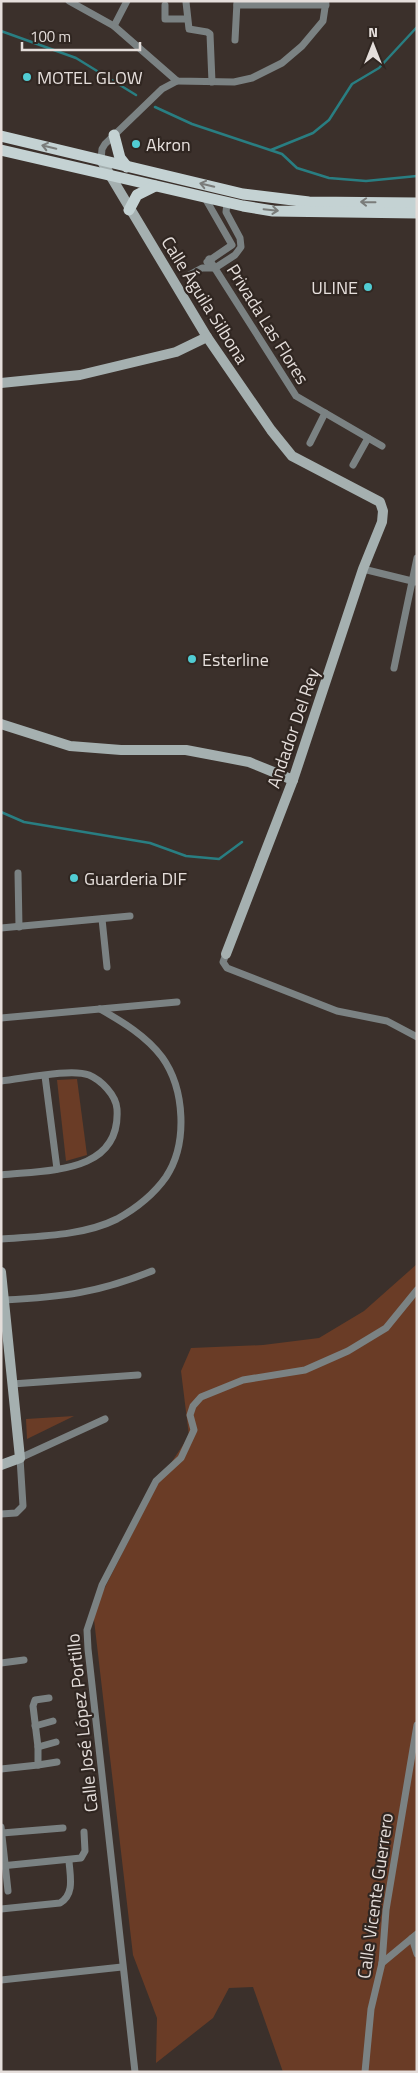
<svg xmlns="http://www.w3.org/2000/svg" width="418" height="2073" font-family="'Titillium Web',sans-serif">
<rect width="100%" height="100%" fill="#3b302b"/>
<g fill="#6a3c26">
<polygon points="77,1079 87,1155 66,1161 57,1080"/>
<polygon points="417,1264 417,2072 283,2072 253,1987 229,1988 213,2018 156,2063 157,2018 133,1955 93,1611 159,1481 189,1436 181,1371 191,1348 263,1345 319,1338 364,1311"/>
<polygon points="74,1416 27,1439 26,1419"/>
</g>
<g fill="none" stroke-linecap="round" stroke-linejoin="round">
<g stroke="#297e82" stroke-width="2.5">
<polyline points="1,31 76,58 136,95"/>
<polyline points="155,107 192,124 282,154 297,168 329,178 366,181 417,176"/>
<polyline points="271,150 313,133 329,120 352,84 379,68 417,27"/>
<polyline points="1,812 24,822 150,843 186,856 219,859 242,842"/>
</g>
<g stroke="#7b8283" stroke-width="7">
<polyline points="69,1 114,26 177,81 234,82 252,78 282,63 302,46 323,21 326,1"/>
<polyline points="186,2 189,29 207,32 210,34 212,82"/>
<polyline points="165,5 165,19 187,19"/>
<polyline points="237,5 326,5"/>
<polyline points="114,26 127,1"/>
<polyline points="235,40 237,2"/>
<polyline points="101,160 102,149 105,144 162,89 177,81"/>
<polyline points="205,198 232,245 207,262"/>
<polyline points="209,259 296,396 382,446"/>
<polyline points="189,275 202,268 215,268 235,255 241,247 240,238 226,212 227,203"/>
<polyline points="310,443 325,413"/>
<polyline points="353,465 368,438"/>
<polyline points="363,569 416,582"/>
<polyline points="394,668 417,558"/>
<polyline points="18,873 19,927"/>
<polyline points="102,919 107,967"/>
<polyline points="1,928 130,916"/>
<polyline points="226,954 223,962 227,968 337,1011 387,1021 417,1037"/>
<polyline points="1,1018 177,1002"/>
<polyline points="45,1076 57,1169"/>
<path d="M1,1081C22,1079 71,1068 89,1075C101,1080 116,1095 117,1109C121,1174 48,1170 1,1175"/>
<path d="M1,1239C39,1236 83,1236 117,1219C135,1209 154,1194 166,1177C188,1144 185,1089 162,1057C146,1036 123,1022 100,1009"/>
<path d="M4,1300C62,1297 98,1293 152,1271"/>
<polyline points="12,1384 138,1375"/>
<polyline points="1,1514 16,1513 23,1506 20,1458 105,1419"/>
<polyline points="1,1663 24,1660"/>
<polyline points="35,1726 53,1721"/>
<polyline points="38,1747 56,1742"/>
<polyline points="38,1765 57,1762"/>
<polyline points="1,1769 38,1765 38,1747 33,1706 35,1700 49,1698"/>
<polyline points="1,1827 8,1891"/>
<polyline points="2,1833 63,1828"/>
<polyline points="1,1866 81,1858 85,1851 84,1832"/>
<path d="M1,1909L60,1903C75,1894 70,1876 69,1861"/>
<polyline points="412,1938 417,1954"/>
<polyline points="382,1963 417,1934"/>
<polyline points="1,1980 122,1967"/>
<polyline points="135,2072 88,1649 87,1630 102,1585 156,1481 181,1458 194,1430 190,1415 193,1406 201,1397 243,1380 305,1370 348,1351 386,1328 417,1290"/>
<polyline points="365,2072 371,2009 382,1963 386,1910 417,1725"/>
</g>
<g stroke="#a5b0b0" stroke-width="10">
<polyline points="101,160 207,337 271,430 292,456 380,502 383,511 382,522 363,569 293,780 226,954"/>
<polyline points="1,383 80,375 176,352 207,337"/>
<polyline points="1,724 70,746 121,750 186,750 249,762 293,780"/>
<polyline points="1,1272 20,1458 1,1465"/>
</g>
<g stroke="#c4d2d3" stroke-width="11">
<polyline points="114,135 120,158 127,167"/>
<polyline points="1,136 243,194 309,202 417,203"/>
<polyline points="1,150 243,206 273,211 417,213"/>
<polyline points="129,210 137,195 155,186"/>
</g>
</g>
<defs><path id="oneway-shaft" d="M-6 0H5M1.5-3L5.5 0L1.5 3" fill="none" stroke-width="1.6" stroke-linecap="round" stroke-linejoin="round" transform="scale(1.25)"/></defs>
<g stroke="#7a7c7a">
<use href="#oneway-shaft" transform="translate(49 147) rotate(-167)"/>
<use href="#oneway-shaft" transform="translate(207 185) rotate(-166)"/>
<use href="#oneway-shaft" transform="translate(368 202) rotate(-179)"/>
<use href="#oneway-shaft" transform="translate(271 210) rotate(6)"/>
</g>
<g fill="#51ccd3" stroke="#302621" stroke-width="2">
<circle cx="27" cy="77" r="5"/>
<circle cx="136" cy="144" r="5"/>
<circle cx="368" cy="287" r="5"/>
<circle cx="192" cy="659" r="5"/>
<circle cx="74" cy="878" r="5"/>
</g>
<g text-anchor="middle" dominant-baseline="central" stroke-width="4.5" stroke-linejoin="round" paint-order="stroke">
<g font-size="18" fill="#e5dedb" stroke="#302621" text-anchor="start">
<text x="37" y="77">MOTEL GLOW</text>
<text x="146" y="144">Akron</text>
<text x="358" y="287" text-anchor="end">ULINE</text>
<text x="202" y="659">Esterline</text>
<text x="84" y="878">Guarderia DIF</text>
</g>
<g font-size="18" fill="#e5dedb" stroke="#302621">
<text transform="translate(205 300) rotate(58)">Calle Águila Silbona</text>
<text transform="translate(268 324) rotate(58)">Privada Las Flores</text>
<text transform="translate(293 728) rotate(-71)">Andador Del Rey</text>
<text transform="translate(82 1723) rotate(-96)">Calle José López Portillo</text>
<text transform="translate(375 1896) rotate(-82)">Calle Vicente Guerrero</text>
</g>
</g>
<rect width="418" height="2073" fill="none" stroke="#e5dedb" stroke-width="5"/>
<g transform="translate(373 45)" stroke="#302621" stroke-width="4" paint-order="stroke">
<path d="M0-4L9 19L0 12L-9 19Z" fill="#e5dedb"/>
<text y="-8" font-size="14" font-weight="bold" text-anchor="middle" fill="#e5dedb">N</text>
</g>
<path d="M22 42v8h118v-8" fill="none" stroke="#e5dedb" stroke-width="2.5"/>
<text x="30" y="42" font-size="15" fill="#e5dedb" stroke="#302621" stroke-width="4" paint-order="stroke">100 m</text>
</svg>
